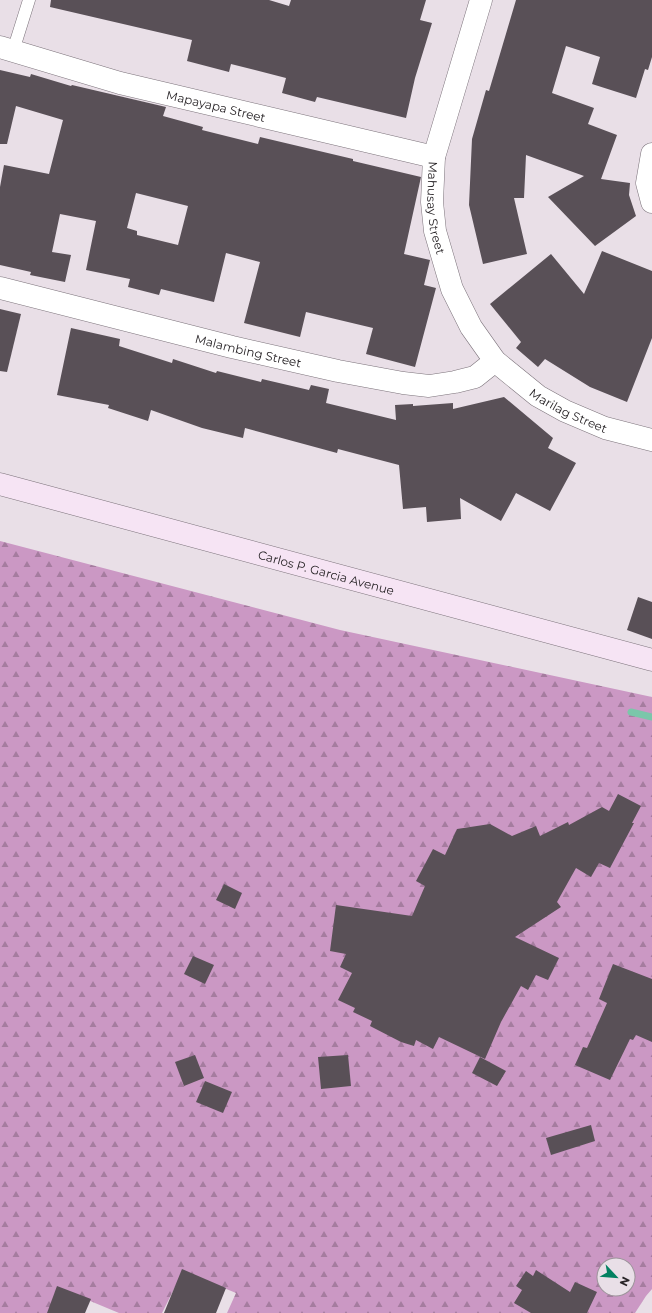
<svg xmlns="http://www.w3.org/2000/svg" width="652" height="1313" font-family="Montserrat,sans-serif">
<defs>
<pattern id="forest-firs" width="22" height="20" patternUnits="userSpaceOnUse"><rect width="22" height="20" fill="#cb98c4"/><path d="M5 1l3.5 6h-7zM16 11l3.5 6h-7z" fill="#a57c9f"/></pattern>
</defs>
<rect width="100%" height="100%" fill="#e9dfe7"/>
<path fill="url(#forest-firs)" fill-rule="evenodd" d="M0,541L340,630L652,697V1289L646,1296L635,1313H227L236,1293L183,1271L162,1313H119L59,1288L49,1313H0ZM604,1265H628V1289H604Z"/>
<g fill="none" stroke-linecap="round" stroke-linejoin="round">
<polyline stroke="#7bc6aa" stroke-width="7" points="631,712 652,717"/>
</g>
<g fill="#595057" fill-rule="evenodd">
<polygon points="51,0 269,0 289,6 291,0 426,0 420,20 432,23 415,78 406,118 317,97 315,102 282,93 286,78 231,64 229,72 187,61 192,40 50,7"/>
<polygon points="516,0 652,0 652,57 648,70 645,69 636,98 592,84 600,57 566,46 552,93 594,108 588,124 617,135 601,179 630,183 629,195 636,216 595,246 548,197 584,176 526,155 524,198 514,198 527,254 483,264 469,205 472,139 486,90 489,91"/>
<path d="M0,70L30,77L31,74L71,86L72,85L166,107L163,116L203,127L202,130L258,144L260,137L353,159V161L421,177L404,254L430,260L424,285L436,288L415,367L366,354L373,328L306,312L300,337L244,323L260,262L226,253L214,302L161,289L159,295L128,287L130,279L86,270L96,221L60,214L52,252L71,255L65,282L30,275L31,272L0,265V187L4,165L49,174L63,120L16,106L7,144H0ZM136,193L188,206L178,245L137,235V231L127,228Z"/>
<polygon points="602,251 652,271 652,338 627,402 590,387 545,359 538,367 516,348 521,342 490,304 551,254 584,294"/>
<polygon points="0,309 21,314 7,372 0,371"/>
<polygon points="71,328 120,339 119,346 172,363 173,359 216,373 217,371 261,382 262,379 309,390 311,385 329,389 326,403 396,420 395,405 413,404 413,406 453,403 453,409 504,397 553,438 548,448 576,463 550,511 516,493 501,521 460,498 461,519 427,522 426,507 403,509 399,465 338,449 337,453 245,428 243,438 202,428 151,410 148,421 108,408 109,405 57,395"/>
<polygon points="638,597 652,602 652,639 627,630"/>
<polygon points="618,794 641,806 632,823 634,823 610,868 599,863 591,877 576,868 557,902 561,907 515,937 559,958 548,980 536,975 528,990 521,986 501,1022 485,1059 439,1037 433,1049 416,1040 414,1046 401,1042 370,1026 372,1021 353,1012 355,1008 338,1000 352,973 340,967 346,954 330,951 336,905 412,916 425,886 416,881 433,849 445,855 457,829 490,824 512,836 536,826 540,836 568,822 569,825 602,807 609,811"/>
<polygon points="224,884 242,893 235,909 216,900"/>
<polygon points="193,956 214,965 205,984 184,974"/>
<polygon points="613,964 652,979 652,1042 636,1035 633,1040 630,1039 610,1080 575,1065 583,1047 587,1048 607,1003 599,999"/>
<polygon points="195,1055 204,1078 184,1086 175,1062"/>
<polygon points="348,1055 351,1086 321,1089 318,1057"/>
<polygon points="480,1057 506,1071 497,1086 472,1073"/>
<polygon points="205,1081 232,1092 223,1113 196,1102"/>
<polygon points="591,1125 595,1141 551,1155 546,1138"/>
<polygon points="182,1269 226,1288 216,1313 164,1313"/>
<polygon points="536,1270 570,1292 575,1282 597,1292 587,1313 531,1313 514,1303 522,1290 516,1286 526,1271 533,1276"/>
<polygon points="57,1286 91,1299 85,1313 47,1313"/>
</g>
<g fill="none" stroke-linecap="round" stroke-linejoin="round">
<g stroke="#7c737b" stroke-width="13">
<polyline id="lane" points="13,51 29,0"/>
</g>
<g stroke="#7c737b" stroke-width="23">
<g id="street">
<path id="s1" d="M481,0L434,157L432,202L435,231L452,289L471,327L495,361L538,396L565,411L605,428L652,440"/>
<path id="s2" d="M0,47L120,83L434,157"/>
<polyline points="652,154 647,183 652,202"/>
<path id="s3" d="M0,288L232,347L338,371L403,383L429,386L455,382L475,377L495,361"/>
</g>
</g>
<g stroke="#7c737b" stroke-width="23">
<g id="secondary">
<path id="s4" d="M0,484L652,660"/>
</g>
</g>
<use href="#lane" stroke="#fff" stroke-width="12"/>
<use href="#street" stroke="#fff" stroke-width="22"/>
<use href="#secondary" stroke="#f6e4f4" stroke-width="22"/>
</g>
<g text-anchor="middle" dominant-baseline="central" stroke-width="4" stroke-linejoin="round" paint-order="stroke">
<g font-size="12" fill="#282427" stroke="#e9dfe7">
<text stroke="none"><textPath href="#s2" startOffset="224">Mapayapa Street</textPath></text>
<text stroke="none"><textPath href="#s1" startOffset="215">Mahusay Street</textPath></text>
<text stroke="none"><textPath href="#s3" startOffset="256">Malambing Street</textPath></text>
<text stroke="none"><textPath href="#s1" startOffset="472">Marilag Street</textPath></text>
<text stroke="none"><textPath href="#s4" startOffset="338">Carlos P. Garcia Avenue</textPath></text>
</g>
</g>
<g transform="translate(616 1277) rotate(116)"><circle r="19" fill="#e9dfe7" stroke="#9c949a"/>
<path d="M0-3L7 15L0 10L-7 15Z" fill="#038161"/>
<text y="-6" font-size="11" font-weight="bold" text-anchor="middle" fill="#282427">N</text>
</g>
</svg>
